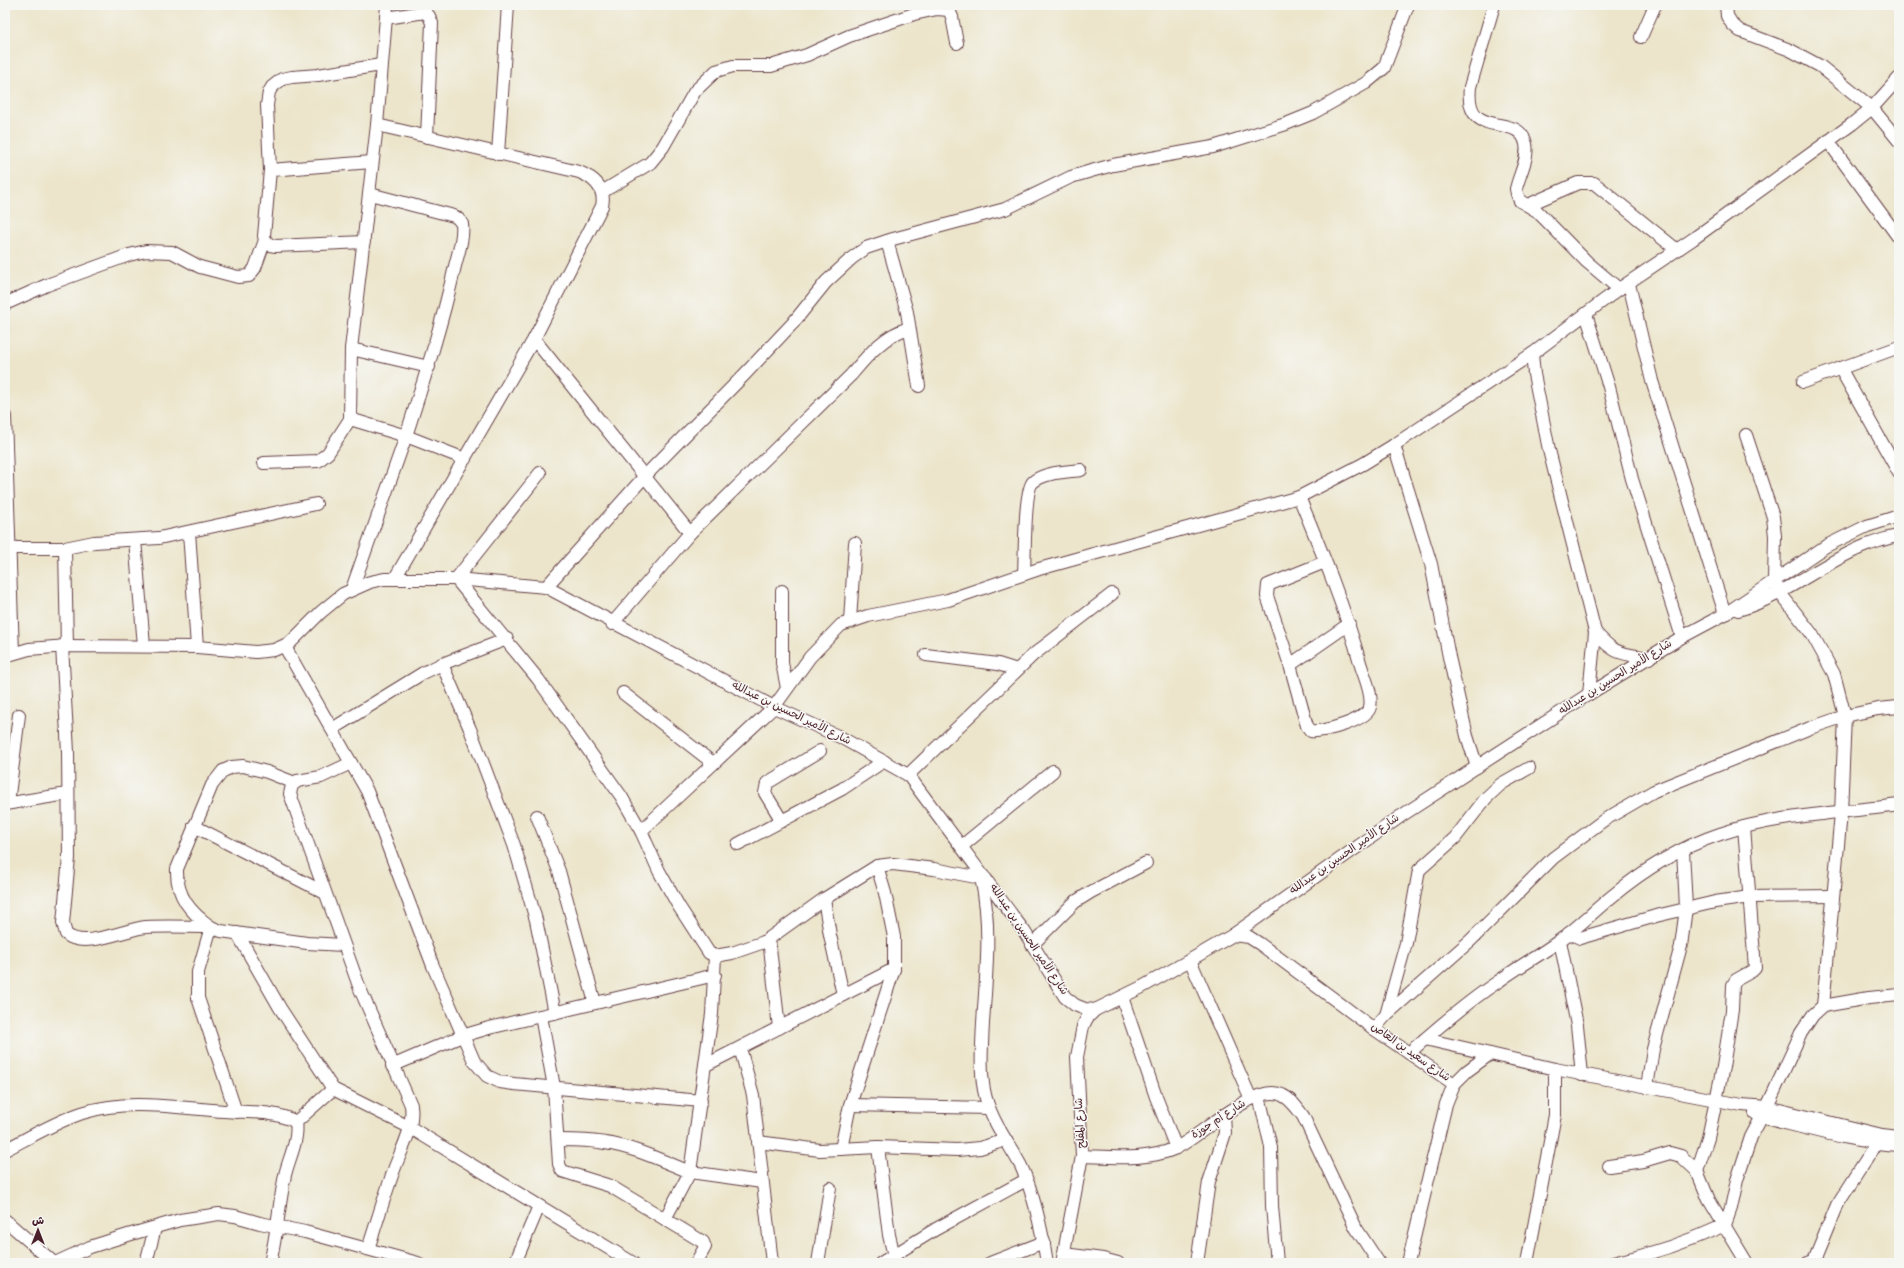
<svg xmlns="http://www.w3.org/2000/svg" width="1904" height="1268" font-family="'Gochi Hand','Playpen Sans Arabic',sans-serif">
<rect width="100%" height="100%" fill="#f6f6f2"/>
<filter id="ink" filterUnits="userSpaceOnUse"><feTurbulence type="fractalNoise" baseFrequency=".025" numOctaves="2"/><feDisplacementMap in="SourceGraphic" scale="8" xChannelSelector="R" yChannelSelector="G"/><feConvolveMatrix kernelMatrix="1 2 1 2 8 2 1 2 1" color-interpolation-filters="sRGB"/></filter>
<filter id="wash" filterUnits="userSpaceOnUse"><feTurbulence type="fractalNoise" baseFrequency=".012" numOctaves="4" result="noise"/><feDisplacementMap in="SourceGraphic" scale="16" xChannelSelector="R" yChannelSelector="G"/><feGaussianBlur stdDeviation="0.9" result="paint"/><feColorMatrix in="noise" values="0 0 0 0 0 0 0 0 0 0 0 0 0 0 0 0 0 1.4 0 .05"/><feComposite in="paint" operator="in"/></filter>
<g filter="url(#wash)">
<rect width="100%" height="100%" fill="#ece5cb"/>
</g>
<g filter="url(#ink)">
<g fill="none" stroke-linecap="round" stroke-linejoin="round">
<g stroke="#623d43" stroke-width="14">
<g id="minor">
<path d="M1494,5L1470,87C1464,143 1519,110 1526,144C1529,158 1519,175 1516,189L1517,194L1520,201L1537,211L1587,262L1619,289"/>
<polyline points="1726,5 1727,16 1732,24 1740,31 1790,50 1820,66 1872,108 1899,141"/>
<polyline points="386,18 425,12 429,16 432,23 427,137"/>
<polyline points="1641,37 1655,5"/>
<path d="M377,125L579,172C594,178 606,188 602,206L534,339L395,578"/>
<polyline points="1828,141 1899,238"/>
<polyline points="498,154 508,5"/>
<polyline points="270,170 372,162"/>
<polyline points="602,192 650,163 663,147 695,91 716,71 733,66 771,66 807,55 849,36 914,14 937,9 949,10 952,17 957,43"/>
<path d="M370,194L454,216C458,218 460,220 462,224C464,237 458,254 455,266C442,324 424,380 406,436L465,459"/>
<polyline points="1528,205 1578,183 1594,183 1677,250"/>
<polyline points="265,240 270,245 276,246 364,242"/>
<polyline points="887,241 907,312 919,386"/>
<polyline points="1629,284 1652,381 1725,614"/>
<polyline points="5,304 47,285 129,255 146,251 172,252 200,267 238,277 249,276 255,268 265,240 264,236 270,170 267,105 269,92 272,87 282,79 292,77 318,75 381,65"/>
<polyline points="1586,314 1609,387 1632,479 1682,637"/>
<polyline points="534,339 690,533"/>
<polyline points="351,349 429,367"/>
<polyline points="1532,354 1534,374 1549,450 1595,632 1589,694"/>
<polyline points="1840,368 1899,473"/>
<polyline points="1803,382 1899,347"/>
<polyline points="5,416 13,653"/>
<polyline points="350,419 406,436 352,589"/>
<polyline points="1746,435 1773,517 1775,536 1774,581 1780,593 1812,634 1834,674 1845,716 1841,813 1823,1006"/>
<polyline points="1394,445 1431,564 1449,657 1467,736 1477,767"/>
<polyline points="264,463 318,461 328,453 350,419 351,349 377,125 387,5"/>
<path d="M1299,497C1322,552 1345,608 1361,666C1365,678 1373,695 1370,707C1368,720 1322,733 1311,731L1307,726L1290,665L1267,596L1268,585L1325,562"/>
<polyline points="189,532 197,647"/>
<polyline points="135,540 144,646"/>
<polyline points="9,548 65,548 94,542 159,538 316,504"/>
<polyline points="65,548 67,646"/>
<path d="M1024,574C1025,558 1024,490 1033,482C1044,472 1067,472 1081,470"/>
<polyline points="456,579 538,679 621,796 641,831 659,871 678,905 709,953 715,956 732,953 764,942 824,899 877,866 893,864 934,869 986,879"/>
<polyline points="456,579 540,473"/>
<polyline points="546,587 644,477 745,374 793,323 826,282 852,258 866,248 893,239 1005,209 1071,177 1091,171 1113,165 1213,147 1286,124 1313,113 1366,83 1384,68 1408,5"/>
<polyline points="782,591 782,663 787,688"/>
<path d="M1738,610C1784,597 1821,563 1867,545C1877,542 1888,537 1899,536"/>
<polyline points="850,621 855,543"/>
<path d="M612,624L690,533L851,375C868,355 883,336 909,328"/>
<path d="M1595,632C1615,655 1620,653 1649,658"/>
<path d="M62,646L68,752L69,858L63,923L66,934C84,950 125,929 146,927C168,926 190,927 211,927L221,931L307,943L343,945"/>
<polyline points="285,647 367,791 433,966 474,1061 487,1076 500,1082 514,1084 701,1101"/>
<polyline points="926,655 998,664 1017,670"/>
<polyline points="5,656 29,649 67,646 197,647 256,652 274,650 290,643 321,612 343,594 370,582 384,579 456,579 546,587 774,707 840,737 908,775 1024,931 1065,997 1075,1005 1085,1009 1095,1010 1142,987 1190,960 1233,935 1401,816 1589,694 1682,637 1725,614 1826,546 1867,526 1899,516"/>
<polyline points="442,664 470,729 514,845 536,920 555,1013"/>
<polyline points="1290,665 1349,624"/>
<polyline points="623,693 713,763"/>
<polyline points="332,729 423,673 442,664 507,639"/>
<path d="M351,763L321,777L297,781L292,785L290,794L360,989L411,1105C414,1128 403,1146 395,1167C385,1194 377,1222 368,1249"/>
<polyline points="908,775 1033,655 1112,594"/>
<polyline points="8,803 19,715"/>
<polyline points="5,804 67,794"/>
<polyline points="537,816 559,871 595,1003"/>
<polyline points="782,821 765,793 767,783 820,751"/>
<polyline points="194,826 325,893"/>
<polyline points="641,831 774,707 810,657 841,625 868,616 948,600 1039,569 1299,497 1363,464 1394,445 1532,354 1619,289 1693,239 1852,124 1872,108 1899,78"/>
<polyline points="738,844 842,789 884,761"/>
<polyline points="962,846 1053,771"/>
<path d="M981,878C992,925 986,976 983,1023C982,1046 980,1068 984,1090C989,1118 1008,1142 1021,1166C1035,1196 1042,1231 1047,1263"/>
<polyline points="824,899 830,935 843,995"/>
<polyline points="237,933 280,1008 333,1089 411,1128 633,1263"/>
<polyline points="1569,933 1580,938 1656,916 1715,902 1750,897 1833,896"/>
<polyline points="1233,935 1249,937 1260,944 1374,1029 1454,1084 1446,1104 1408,1263"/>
<polyline points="769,939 779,1028"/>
<polyline points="1560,941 1577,1025 1582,1075"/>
<polyline points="1032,945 1075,902 1091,892 1146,863"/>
<polyline points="715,956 712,1014 690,1172 762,1182"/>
<polyline points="1190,960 1251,1099"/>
<polyline points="1122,997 1156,1097 1176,1148"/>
<polyline points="1386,1015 1406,943 1419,870 1455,838 1486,798 1501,784 1529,768"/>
<polyline points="541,1016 554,1087 559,1164 562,1171 610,1186 703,1242 705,1247 696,1263"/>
<polyline points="1374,1029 1386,1015 1471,940 1553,858 1604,820 1654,791 1810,728 1845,716 1878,709 1899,707"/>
<polyline points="1425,1039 1555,1069 1742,1105 1767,1107 1882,1135 1899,1137"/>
<polyline points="740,1048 753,1095 772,1263"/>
<path d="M1409,1053C1437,1028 1467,1002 1499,981C1518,967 1540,955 1559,941C1577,928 1593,912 1610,898C1642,871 1681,847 1720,834C1777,815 1839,813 1899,805"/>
<polyline points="706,1065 894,969"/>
<polyline points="392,1066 462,1036 489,1028 715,975"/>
<polyline points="1454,1084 1467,1071 1490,1054"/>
<polyline points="1647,1087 1653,1049 1681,946 1686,908 1683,850"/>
<polyline points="1259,1096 1271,1147 1272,1206 1277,1263"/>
<polyline points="850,1105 989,1108"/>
<path d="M236,1112L198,998V972L211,927C190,912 176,896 177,869L212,785L223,771L232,767L243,766L267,772L295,783"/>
<path d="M1755,1113L1761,1117C1807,1128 1852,1142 1899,1145"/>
<path d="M558,1140C574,1140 589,1140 605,1143C634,1147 662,1161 690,1172L665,1219"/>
<polyline points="758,1142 820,1150 878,1147 957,1150 980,1148 1006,1140"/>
<polyline points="878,1147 889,1235 895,1260"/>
<polyline points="841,1149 850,1105 894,969 894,937 885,893 877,866"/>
<path d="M5,1150C30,1137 55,1122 82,1113C127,1098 178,1108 224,1111C250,1113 273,1110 296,1122L333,1089"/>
<path d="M1082,1156C1113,1157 1147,1161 1176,1148C1200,1137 1255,1082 1282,1095C1291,1099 1297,1108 1303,1116L1356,1228L1379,1263"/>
<polyline points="1609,1166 1643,1161 1670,1153 1681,1156 1697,1171 1709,1200 1747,1263"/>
<polyline points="1697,1171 1708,1138 1723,1067 1732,1010 1733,985 1736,980 1752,971 1755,968 1744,827"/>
<polyline points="5,1220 54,1263"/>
<polyline points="1064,1254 1103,1259 1118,1263"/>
<polyline points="55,1263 90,1247 128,1235 180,1220 219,1214 235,1216 260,1223 305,1232 418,1263"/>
<polyline points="146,1263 155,1228"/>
<path d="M270,1263C277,1234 279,1204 285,1175C289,1158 299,1140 296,1122"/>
<polyline points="515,1263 539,1206"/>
<polyline points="818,1263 830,1188"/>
<polyline points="881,1263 936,1229 1026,1180"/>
<polyline points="990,1263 1044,1242"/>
<polyline points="1062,1263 1082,1156 1077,1057 1083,1026 1087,1018 1095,1010"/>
<polyline points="1197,1263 1209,1182 1225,1133 1224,1115"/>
<polyline points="1527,1263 1555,1115 1555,1069"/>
<path d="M1613,1263C1652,1254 1688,1242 1725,1225L1731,1208L1737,1180L1751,1137L1767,1107L1801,1033L1813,1015L1823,1006L1869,998L1899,995"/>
<polyline points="1808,1263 1814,1261 1837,1205 1880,1138"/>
</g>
</g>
<use href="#minor" stroke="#fff" stroke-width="12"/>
</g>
</g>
<g text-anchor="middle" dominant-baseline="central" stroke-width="3" stroke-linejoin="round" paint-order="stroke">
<g font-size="11" fill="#4a1f2b" stroke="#f6f6f2">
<text transform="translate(1616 678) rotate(-32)">شارع الأمير الحسين بن عبدالله</text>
<text transform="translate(791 714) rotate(26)">شارع الأمير الحسين بن عبدالله</text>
<text transform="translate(1345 855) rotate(-35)">شارع الأمير الحسين بن عبدالله</text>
<text transform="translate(1028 940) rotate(56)">شارع الأمير الحسين بن عبدالله</text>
<text transform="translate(1410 1053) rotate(35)">شارع سعيد بن العاص</text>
<text transform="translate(1219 1120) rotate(-33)">شارع أم جوزة</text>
<text transform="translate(1081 1123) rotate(-93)">شارع المفلح</text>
</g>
</g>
<rect width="1904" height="1268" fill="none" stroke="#f6f6f2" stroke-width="20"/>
<g transform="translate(38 1230)" stroke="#f6f6f2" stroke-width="3" paint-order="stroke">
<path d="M0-3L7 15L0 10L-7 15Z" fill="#4a1f2b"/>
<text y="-6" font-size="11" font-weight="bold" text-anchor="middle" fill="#4a1f2b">ش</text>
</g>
</svg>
